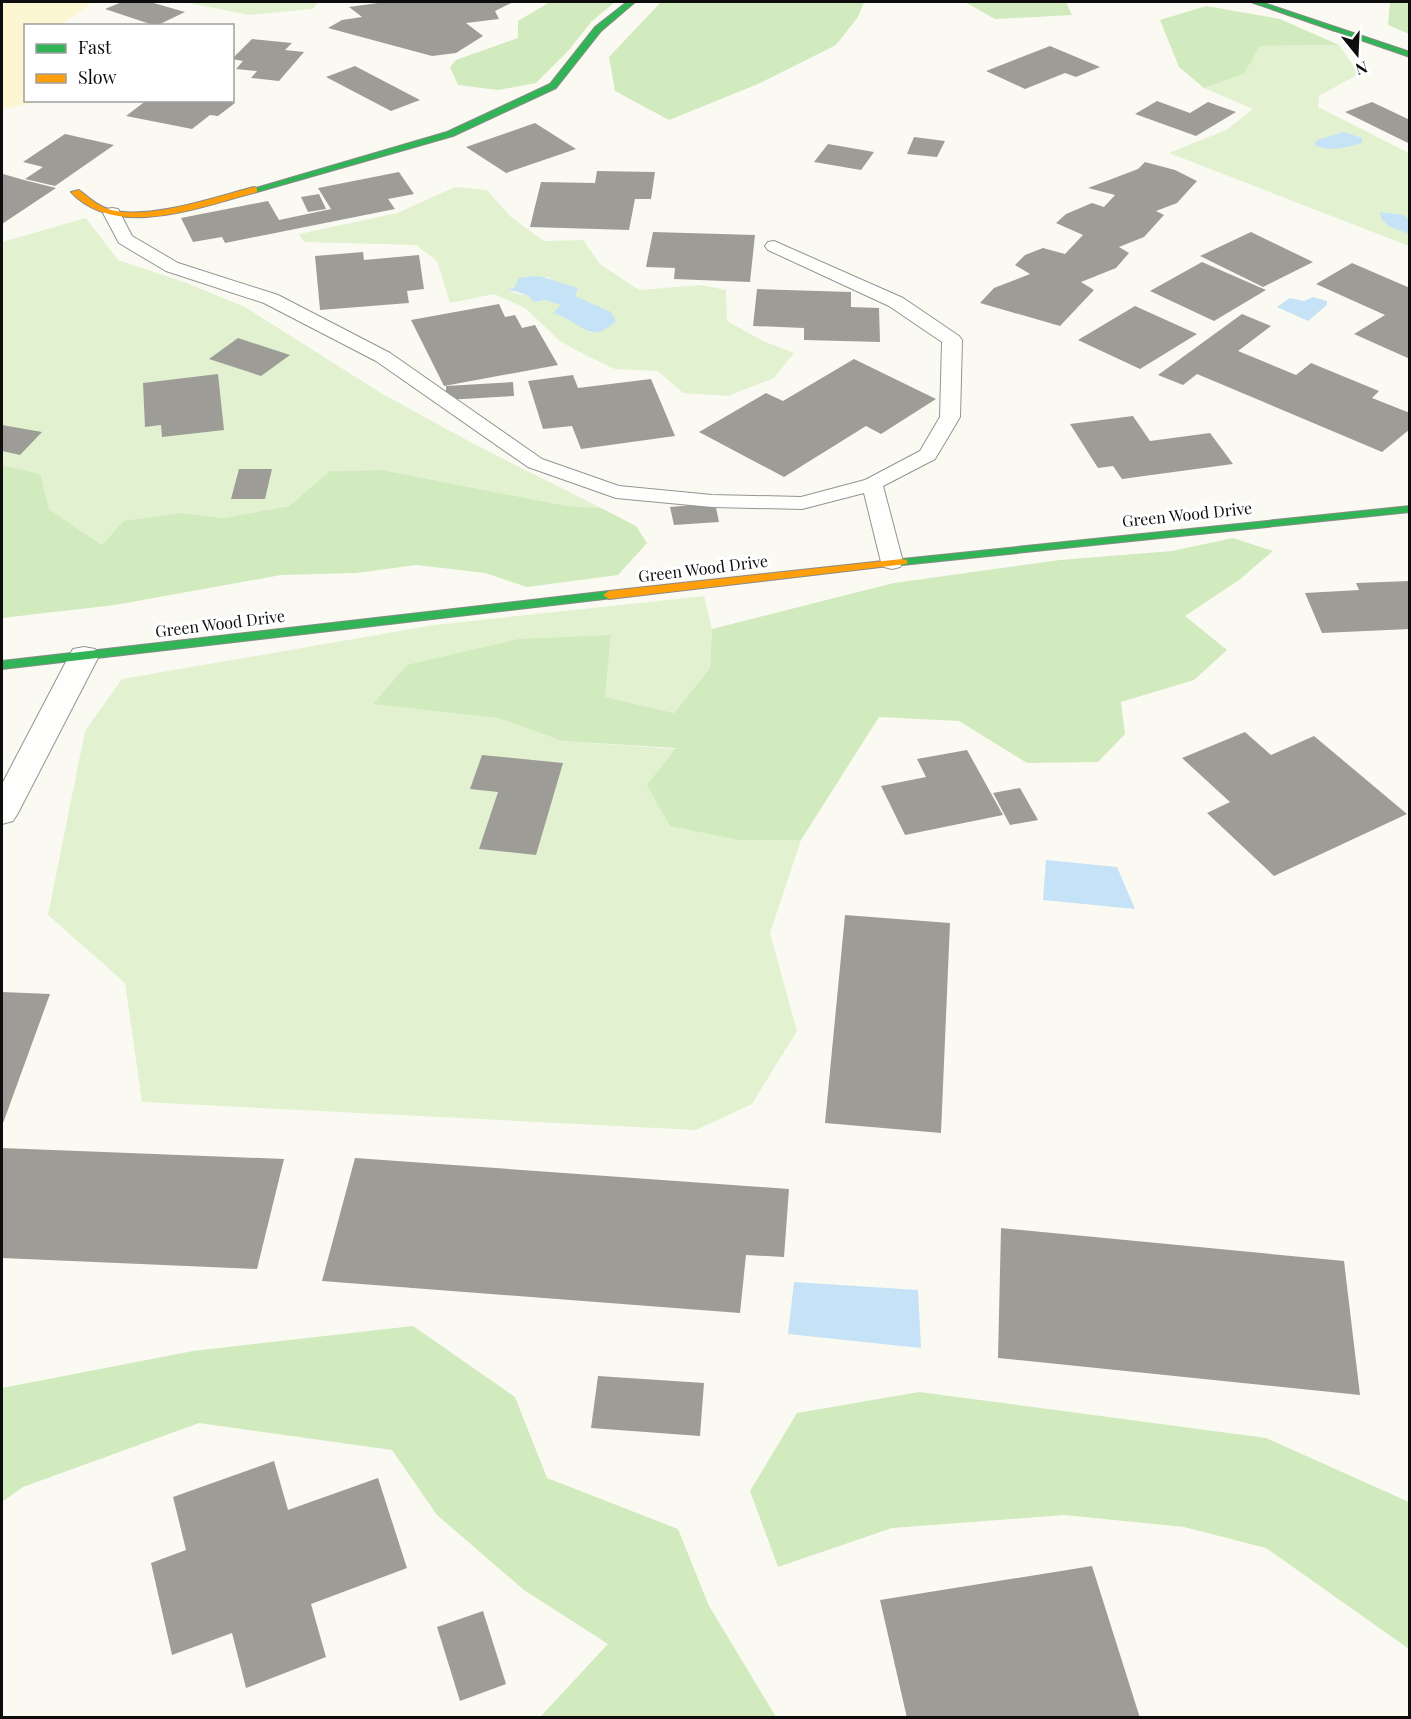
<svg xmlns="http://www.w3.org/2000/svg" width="1411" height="1719" font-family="'Playfair Display',serif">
<rect width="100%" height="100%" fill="#fbfaf2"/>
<g fill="#e2f2d1" fill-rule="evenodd">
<polygon points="183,2 318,2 313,9 250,15"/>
<polygon points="1339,45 1359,74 1319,96 1318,107 1409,153 1409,246 1169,153 1226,130 1253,109 1204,88 1244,74 1260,46"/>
<path d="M455,187L487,190L510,216L544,241L583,240L600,264L639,290L701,285L726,290L727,321L763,341L794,353L774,378L728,396L683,393L658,371L615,369L587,356L560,341L525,308L494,294L450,303L437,261L416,245L304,242L299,234L397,213ZM548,277L554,281L577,289L574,296L581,300L595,304L591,333L576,322L554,313L562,305L546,300L534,302L527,295L517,294L508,289Z"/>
<polygon points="86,218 118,260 187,283 245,307 381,393 474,444 601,508 567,506 382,470 330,471 289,506 224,518 181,513 102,545 49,509 39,474 2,465 2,242"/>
<polygon points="704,596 712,629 710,668 674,713 605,697 611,635 443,710 498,718 562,741 677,749 739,840 801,840 770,933 797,1031 752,1104 696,1130 142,1102 125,983 48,915 85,731 122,679 434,625"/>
</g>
<g fill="#d1eabe">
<polygon points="550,2 615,2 592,21 569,50 536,83 498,90 458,85 450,67 456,60 518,38 518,21"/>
<polygon points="661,2 864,2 858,17 836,45 758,84 669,120 615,91 609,57"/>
<polygon points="965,2 1066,2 1072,15 995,19"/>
<polygon points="1390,2 1409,2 1409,34 1388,25"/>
<polygon points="1206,6 1280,19 1339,45 1260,46 1244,74 1204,88 1179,67 1160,20"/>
<polygon points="2,465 40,474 49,509 102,545 124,521 181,513 224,518 289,506 330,471 382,470 567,506 601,508 636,526 647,543 618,575 527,587 485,573 417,565 356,573 281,575 115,605 2,618"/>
<polygon points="1233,538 1273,551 1239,580 1185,616 1227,650 1194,680 1121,702 1125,734 1098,762 1027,763 959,721 879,717 801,840 739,840 670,826 647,785 676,748 562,741 498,718 373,704 407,665 519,639 611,635 605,697 674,713 710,668 712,629 894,583 1060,560 1172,551"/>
<polygon points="413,1326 515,1397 547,1478 678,1529 709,1606 776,1717 540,1717 608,1644 524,1590 437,1515 392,1450 199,1423 23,1487 2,1502 2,1388 193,1351"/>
<polygon points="919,1392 1266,1438 1409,1502 1409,1649 1266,1548 1184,1527 1064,1515 892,1528 778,1567 750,1491 797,1413"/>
</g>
<polygon fill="#fcf6d2" points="2,2 93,2 60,25 26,26 26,100 44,101 2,109"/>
<g fill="#c6e2f7">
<path d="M1344,132L1362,138V143C1344,148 1332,152 1314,145L1317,140Z"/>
<path d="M1380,212L1404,215L1409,220V234C1398,229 1380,226 1380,212Z"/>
<path d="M534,276C549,277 562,284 578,288L575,296L611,312L616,321C590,346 582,322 553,313L561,305L546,300L534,302L527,295L507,289L514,288L519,278Z"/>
<polygon points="1313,297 1327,301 1327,305 1308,321 1277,307 1290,298 1304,301"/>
<polygon points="1046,860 1117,867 1135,909 1043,900"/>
<polygon points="794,1282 918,1290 921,1348 788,1334"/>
</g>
<g fill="#9e9c97">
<polygon points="122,2 150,2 185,12 156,26 105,9"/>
<polygon points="377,2 513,2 495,11 499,19 466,23 483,36 456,53 432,56 328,28 342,20 362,17 349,7 378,3"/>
<polygon points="252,39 292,43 285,50 304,52 279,81 251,78 257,71 236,69 243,61 232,59"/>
<polygon points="1050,46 1100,67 1076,77 1065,73 1025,89 986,71"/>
<polygon points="355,66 420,100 391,111 326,77"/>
<polygon points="147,100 221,100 235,103 218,116 210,115 192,129 126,116"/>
<polygon points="1157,101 1190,113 1208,102 1236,112 1196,136 1135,114"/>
<polygon points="1372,102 1410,120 1410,144 1345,112"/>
<polygon points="535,123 576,149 506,173 466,147"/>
<polygon points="65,134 114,145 55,186 25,179 43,167 23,162"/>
<polygon points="914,137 945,141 937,157 907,154"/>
<polygon points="828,144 874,152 861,170 814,162"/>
<polygon points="1145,162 1175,170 1197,181 1177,203 1156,211 1164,215 1144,237 1119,247 1129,253 1116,268 1081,282 1094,290 1060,326 980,303 994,288 1030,274 1015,265 1025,255 1043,248 1065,254 1083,235 1056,223 1066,214 1092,203 1104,207 1115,195 1088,188 1138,169"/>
<polygon points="597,171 655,172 651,199 635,199 629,230 530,227 541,182 595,183"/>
<polygon points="399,172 414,194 388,199 395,209 225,243 222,237 193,242 181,218 268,201 279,220 331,209 318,188"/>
<polygon points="3,174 24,180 56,188 2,224 2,176"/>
<polygon points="319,194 326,209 308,212 301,197"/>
<polygon points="653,232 755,235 750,282 674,279 675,268 646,267"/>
<polygon points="1251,232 1313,262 1263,287 1200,256"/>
<polygon points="363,252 364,260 419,255 424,289 407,291 409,303 320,310 315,256"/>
<polygon points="1202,262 1266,290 1214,321 1150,291"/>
<polygon points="1352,263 1410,288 1410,359 1354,334 1385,315 1316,284"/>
<polygon points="757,289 851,292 851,307 879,308 880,342 804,340 804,328 753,326"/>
<polygon points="499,304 505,317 515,315 522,328 535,325 558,365 444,386 411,320"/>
<polygon points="1135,306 1197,334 1140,369 1078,340"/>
<polygon points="1242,314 1271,326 1238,351 1296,375 1311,363 1379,391 1372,398 1410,413 1410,429 1382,452 1197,374 1183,385 1158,375"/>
<polygon points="238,338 290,355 261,376 209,359"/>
<polygon points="854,359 936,399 881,434 866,426 784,477 699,432 766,393 783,401"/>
<polygon points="218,374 224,430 162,437 161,425 145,427 143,383"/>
<polygon points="573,375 578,388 651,379 675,436 581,449 572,426 543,429 528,381"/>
<polygon points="513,382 514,396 446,400 446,386"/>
<polygon points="1133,416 1150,441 1210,433 1233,464 1122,479 1113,466 1098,468 1070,424"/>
<polygon points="2,425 42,432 20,455 2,451"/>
<polygon points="239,469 272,469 265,499 231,499"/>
<polygon points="715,503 719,522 674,525 670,507"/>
<polygon points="1410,581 1410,629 1322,633 1305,593 1359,590 1356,583"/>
<polygon points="1245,732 1271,755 1314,736 1407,814 1274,876 1207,813 1230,802 1182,758"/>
<polygon points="967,750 1003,815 905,835 881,786 926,777 917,759"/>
<polygon points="482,755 563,763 536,855 479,849 498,792 470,789"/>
<polygon points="1020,788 1038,820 1010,825 993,793"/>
<polygon points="845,915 950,923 941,1133 825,1123"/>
<polygon points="2,992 50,994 2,1126"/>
<polygon points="2,1148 284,1159 257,1269 2,1258"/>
<polygon points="355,1158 789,1189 784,1257 746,1255 740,1313 322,1281"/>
<polygon points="1001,1228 1344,1261 1360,1395 998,1358"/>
<polygon points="598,1376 704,1383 700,1436 591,1428"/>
<polygon points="274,1461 288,1510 378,1478 407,1568 311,1604 326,1657 246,1688 232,1633 172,1655 151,1563 186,1550 173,1497"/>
<polygon points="1092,1566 1140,1718 907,1718 880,1600"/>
<polygon points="483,1611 506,1684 460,1701 437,1627"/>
</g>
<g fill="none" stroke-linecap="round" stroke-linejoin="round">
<g stroke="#949490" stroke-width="2">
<polygon id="lane" points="112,208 118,209 132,236 178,263 278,295 390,353 542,459 619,486 712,495 801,497 865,480 920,451 940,417 942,342 889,306 768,250 765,246 768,242 774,241 903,298 959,336 962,340 960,417 935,459 883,486 903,562 900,567 892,569 884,567 881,562 864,493 802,509 712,507 616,498 528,467 376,361 264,303 166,271 119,243 103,213 106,209"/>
</g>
<g stroke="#949490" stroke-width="2">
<polygon id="street" points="84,647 95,649 99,656 18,813 13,821 2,824 2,784 69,656 73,649"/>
</g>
<g stroke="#8b8a87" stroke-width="2">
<g id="fast">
<polygon points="627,2 635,2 601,31 556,88 453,136 257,192 249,190 447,132 550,84 595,27"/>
<polygon points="1251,2 1261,2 1410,52 1410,57"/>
<polygon points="1410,506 1410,512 902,565 896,562 902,559"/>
<polygon points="609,591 615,595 613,598 2,669 2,661"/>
</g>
</g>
<g stroke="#8b8a87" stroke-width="2">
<g id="slow">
<path d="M254,187L257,188V192C202,206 117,241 71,192L79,190C89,198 99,207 111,210C150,220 215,197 254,187Z"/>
<polygon points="902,559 906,560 908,562 906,564 609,599 603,595 609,591"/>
</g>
</g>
<use href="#lane" fill="#fefefd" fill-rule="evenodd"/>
<use href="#street" fill="#fefefd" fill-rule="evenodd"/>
<use href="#fast" fill="#30b455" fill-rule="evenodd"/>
<use href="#slow" fill="#ff9f0a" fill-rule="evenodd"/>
</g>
<g text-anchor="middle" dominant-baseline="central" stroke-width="6" stroke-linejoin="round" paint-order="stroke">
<g font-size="16" fill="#0d0d0d" stroke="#fff">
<text transform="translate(1187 514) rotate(-6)">Green Wood Drive</text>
<text transform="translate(703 568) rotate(-7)">Green Wood Drive</text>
<text transform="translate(220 623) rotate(-7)">Green Wood Drive</text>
</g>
</g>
<rect width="1411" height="1719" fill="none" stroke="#0d0d0d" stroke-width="6"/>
<rect x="24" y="24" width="210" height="78" fill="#ffffff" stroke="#9e9e9e" stroke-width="1.5"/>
<rect x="36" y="44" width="30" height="9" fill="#30b455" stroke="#9e9e9e" stroke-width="1.5"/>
<text x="78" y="54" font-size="18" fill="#0d0d0d">Fast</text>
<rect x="36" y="74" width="30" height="9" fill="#ff9f0a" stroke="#9e9e9e" stroke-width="1.5"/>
<text x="78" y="84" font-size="18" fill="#0d0d0d">Slow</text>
<g transform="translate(1357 54) rotate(162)" stroke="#ffffff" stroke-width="4.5" paint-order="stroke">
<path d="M0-4.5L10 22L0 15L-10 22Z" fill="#0d0d0d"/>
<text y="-9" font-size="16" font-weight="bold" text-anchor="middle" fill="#0d0d0d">N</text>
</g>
</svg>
